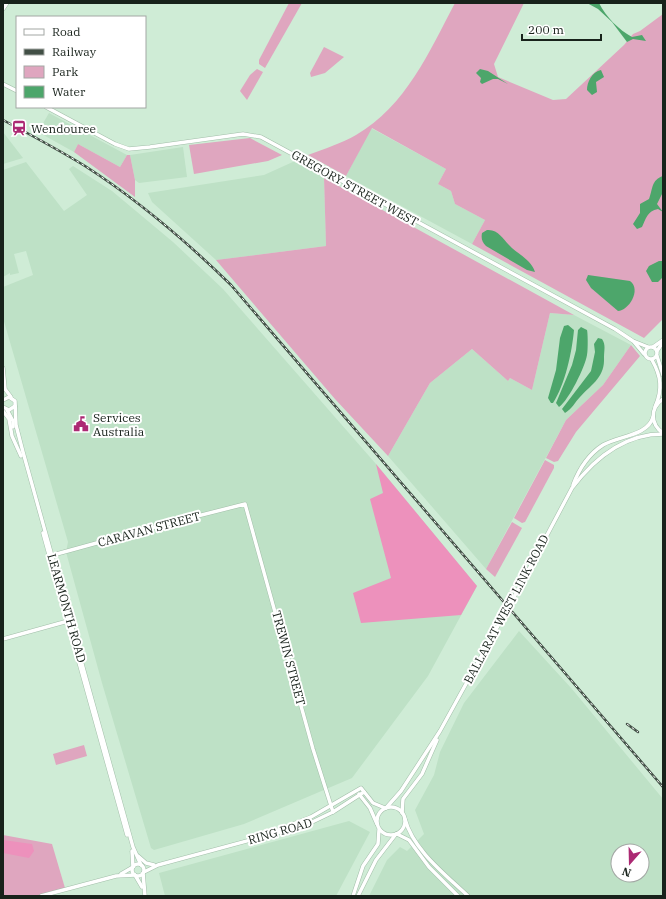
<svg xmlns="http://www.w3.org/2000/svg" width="666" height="899" font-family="'IBM Plex Serif',serif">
<rect width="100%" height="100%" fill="#cfecd6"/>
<g fill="#bee1c6" fill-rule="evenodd">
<polygon points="49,113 127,155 120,167 78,144 74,152 38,132"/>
<polygon points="371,128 446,169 438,184 451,191 455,204 485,220 472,244 346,176"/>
<polygon points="3,132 23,158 3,164"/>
<polygon points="183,147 187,177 139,183 135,180 130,155"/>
<polygon points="295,161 324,178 326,246 216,260 152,202 148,193 264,175"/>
<polygon points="26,162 64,211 87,195 69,169 73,166 112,191 173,242 223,289 376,464 477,586 428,676 352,778 244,824 154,850 151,848 102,683 66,552 68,542 3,318 3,287 33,275 26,251 14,254 19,273 10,275 10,273 3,277 3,170"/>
<polygon points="550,313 574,315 631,345 603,385 566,420 486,569 388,456 430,383 472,349 508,381 510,378 532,390"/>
<path d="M519,631L572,689L663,799V896H369L387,860L400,847L407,851L424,834L415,810L434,775L440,752L464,703ZM618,851H642V875H618Z"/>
<polygon points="349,821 370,832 336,896 165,896 159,873"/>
</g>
<g fill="#dfa6bf">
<polygon points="289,3 302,3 265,68 259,64 259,60"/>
<path d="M455,3H524L494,64L498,77L553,100L566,99L624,45L633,34L640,31L663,14V319L644,338L472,244L485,220L455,204L451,191L438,184L446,169L372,128L346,176L308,155C324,149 342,143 356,135C406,106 429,52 455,3Z"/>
<polygon points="324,47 344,57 325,73 311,77 310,73"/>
<polygon points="257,69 263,72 247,100 240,91 250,75"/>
<polygon points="250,138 282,155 268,161 194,174 189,145"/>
<polygon points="78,144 120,167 127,155 130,155 135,180 135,197 74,152"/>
<polygon points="324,178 574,315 550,313 532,390 510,378 508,381 472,349 430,383 388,456 335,399 216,260 326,246"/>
<polygon points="631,345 640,356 576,432 558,461 554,462 546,458 566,420 603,385"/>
<polygon points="545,460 554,465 554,468 525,522 522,523 514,518"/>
<polygon points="512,522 522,528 495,577 486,569"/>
<polygon points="84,745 87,756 56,765 53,754"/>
<polygon points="3,835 52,844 65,888 37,896 3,896"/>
</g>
<g fill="#ed91bc">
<polygon points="376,464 477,586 461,615 361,623 353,593 391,578 370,499 383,493"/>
<polygon points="3,840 32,844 34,851 29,858 3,853"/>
</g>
<g fill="#4da66b">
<path d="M587,3H599C606,17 619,30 632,37L642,35L646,41L633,39L627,42L612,22L598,9Z"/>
<polygon points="480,69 488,71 508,84 498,79 493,79 482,84 480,82 481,78 476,73"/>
<path d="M601,70L604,77L596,82L597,92L592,95L587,90C587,82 592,72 601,70Z"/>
<path d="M663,176V192L657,204L663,212L658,209C647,211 646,219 642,227L637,229L633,224L640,213V204L649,199C653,189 651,180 663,176Z"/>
<path d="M487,230C498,229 503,239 509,245C517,254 531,259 535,272L527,270L486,246C482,242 481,239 482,233Z"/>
<polygon points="659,261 663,261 662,278 658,282 652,282 646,271 649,266"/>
<path d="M588,275L630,281C642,290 628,311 618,311L591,288L586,280Z"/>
<path d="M568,325L574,330C572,352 565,385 553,403H551L548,398L556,370L560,338L564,326Z"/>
<path d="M581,327L587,330C588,334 588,352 587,355C585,367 569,400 559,407L556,403L572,365L576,350L578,330Z"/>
<path d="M598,338L602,339C606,345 604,350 604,357C605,377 593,383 580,397C575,402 572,409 565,413L562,409L591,371L595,352L594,344Z"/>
</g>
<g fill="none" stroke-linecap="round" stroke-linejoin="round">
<g stroke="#a2bea9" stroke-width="4.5">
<g id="tertiary">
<polyline points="653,347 663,340"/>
<polyline points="657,351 663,342"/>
<polyline points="53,555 162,525 245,504 313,749 333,812"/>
<polyline points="3,639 68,621"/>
<polyline points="359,794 370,808 377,824"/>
<path d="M405,819C413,850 446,875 468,896"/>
<polyline points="278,830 311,817 361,788 373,803 385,808"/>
<polyline points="397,834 409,840 429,867 458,896"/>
<polyline points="138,856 146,863 154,865"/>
<polyline points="144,872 158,865 306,825 333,812 364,792"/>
<polyline points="121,874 133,867"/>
<polyline points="41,896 116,876 135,875"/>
</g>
</g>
<g stroke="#a2bea9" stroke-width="4.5">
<g id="secondary">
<polyline points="3,9 7,3"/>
<polyline points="3,84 17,91"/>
<polyline points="46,107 115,144 129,149 150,147 243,134 261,137 615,329 633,341 648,347"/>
<polyline points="634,342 644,354"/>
<circle cx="651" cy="353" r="6"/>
<polyline points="657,356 663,375"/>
<path d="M652,360C661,376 663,389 655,407"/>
<polyline points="3,368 5,389 11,397"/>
<path d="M663,399C650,408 650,424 663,433"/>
<polyline points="3,400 9,397 15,401 16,425 23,452 133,847 141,865"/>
<polyline points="3,407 9,410 15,406"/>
<polyline points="7,410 13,421 13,427"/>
<polyline points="3,411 9,419 12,436 21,456"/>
<path d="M573,485C579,469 589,454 603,445C618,436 648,436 653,417"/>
<polyline points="43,533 127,835"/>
<path d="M512,601L572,488C594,459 624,434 663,434"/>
<circle cx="391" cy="821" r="14"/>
<polyline points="386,808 401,791 440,731 504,615"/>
<polyline points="402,813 403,799 422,774 437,740"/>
<polyline points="132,851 133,867"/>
<circle cx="138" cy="870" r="6"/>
<polyline points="143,873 145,896"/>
<polyline points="135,875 142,887"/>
<polyline points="353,896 363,866 378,844 379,830"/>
<polyline points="358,896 376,860 396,834"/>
</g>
</g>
<use href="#tertiary" stroke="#fff" stroke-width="3.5"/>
<use href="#secondary" stroke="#fff" stroke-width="3.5"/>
<g stroke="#414f45" stroke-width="2.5">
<g id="rail">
<path d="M3,120C31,135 59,150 85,166C138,200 186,241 231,285L663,787"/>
<polyline points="627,724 638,732"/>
</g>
</g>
<use href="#rail" stroke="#fff" stroke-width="1" stroke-dasharray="3" stroke-linecap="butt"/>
<g stroke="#a2bea9" stroke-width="4.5" stroke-linecap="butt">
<polyline id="secondary-bridge" points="504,615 512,601"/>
</g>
<use href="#secondary-bridge" stroke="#fff" stroke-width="3.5"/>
</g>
<defs>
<g id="station-bare" transform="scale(1.2)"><path d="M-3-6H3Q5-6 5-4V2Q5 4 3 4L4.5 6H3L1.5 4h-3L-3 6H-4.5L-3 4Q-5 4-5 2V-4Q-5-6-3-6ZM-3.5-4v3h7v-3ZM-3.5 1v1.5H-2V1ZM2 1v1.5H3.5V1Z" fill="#ac2973" stroke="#fff" stroke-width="2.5" paint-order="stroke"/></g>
<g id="civic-bare" transform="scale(1.2)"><path d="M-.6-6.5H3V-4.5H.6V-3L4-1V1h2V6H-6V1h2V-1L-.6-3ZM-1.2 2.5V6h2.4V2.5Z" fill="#ac2973" stroke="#fff" stroke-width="2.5" paint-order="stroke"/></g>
</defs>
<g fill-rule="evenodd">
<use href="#station-bare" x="19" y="128"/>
<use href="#civic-bare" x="81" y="424"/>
</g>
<g text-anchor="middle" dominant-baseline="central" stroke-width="4" stroke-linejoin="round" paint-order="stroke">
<g font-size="12" fill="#18221b" stroke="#fff" text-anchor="start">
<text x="31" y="128">Wendouree</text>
<text x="93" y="417">Services<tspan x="93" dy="14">Australia</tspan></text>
</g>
<g font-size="12" fill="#18221b" stroke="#fff">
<text transform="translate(355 188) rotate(29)">GREGORY STREET WEST</text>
<text transform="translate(149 529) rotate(-15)">CARAVAN STREET</text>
<text transform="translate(67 608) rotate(74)">LEARMONTH ROAD</text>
<text transform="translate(506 609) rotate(-62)">BALLARAT WEST LINK ROAD</text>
<text transform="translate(289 658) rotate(75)">TREWIN STREET</text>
<text transform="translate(280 831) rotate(-16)">RING ROAD</text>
</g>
</g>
<rect width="666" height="899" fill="none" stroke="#18221b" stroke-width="8"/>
<rect x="16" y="16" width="130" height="92" fill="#ffffff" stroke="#a3a7a4"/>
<rect x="24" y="29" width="20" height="6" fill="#ffffff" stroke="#a3a7a4"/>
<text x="52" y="36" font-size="12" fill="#18221b">Road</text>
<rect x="24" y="49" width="20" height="6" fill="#414f45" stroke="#a3a7a4"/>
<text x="52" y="56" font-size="12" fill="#18221b">Railway</text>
<rect x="24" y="66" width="20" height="12" fill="#dfa6bf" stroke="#a3a7a4"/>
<text x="52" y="76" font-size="12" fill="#18221b">Park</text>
<rect x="24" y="86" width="20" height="12" fill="#4da66b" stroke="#a3a7a4"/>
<text x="52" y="96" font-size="12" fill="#18221b">Water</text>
<g transform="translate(630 863) rotate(200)"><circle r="19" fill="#ffffff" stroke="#a3a7a4"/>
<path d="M0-3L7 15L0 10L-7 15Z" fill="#ac2973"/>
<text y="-6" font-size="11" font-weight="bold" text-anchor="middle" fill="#18221b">N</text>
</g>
<path d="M522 34v6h79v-6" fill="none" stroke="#18221b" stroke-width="2"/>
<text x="528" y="34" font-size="12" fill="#18221b" stroke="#ffffff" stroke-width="3" paint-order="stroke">200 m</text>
</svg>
